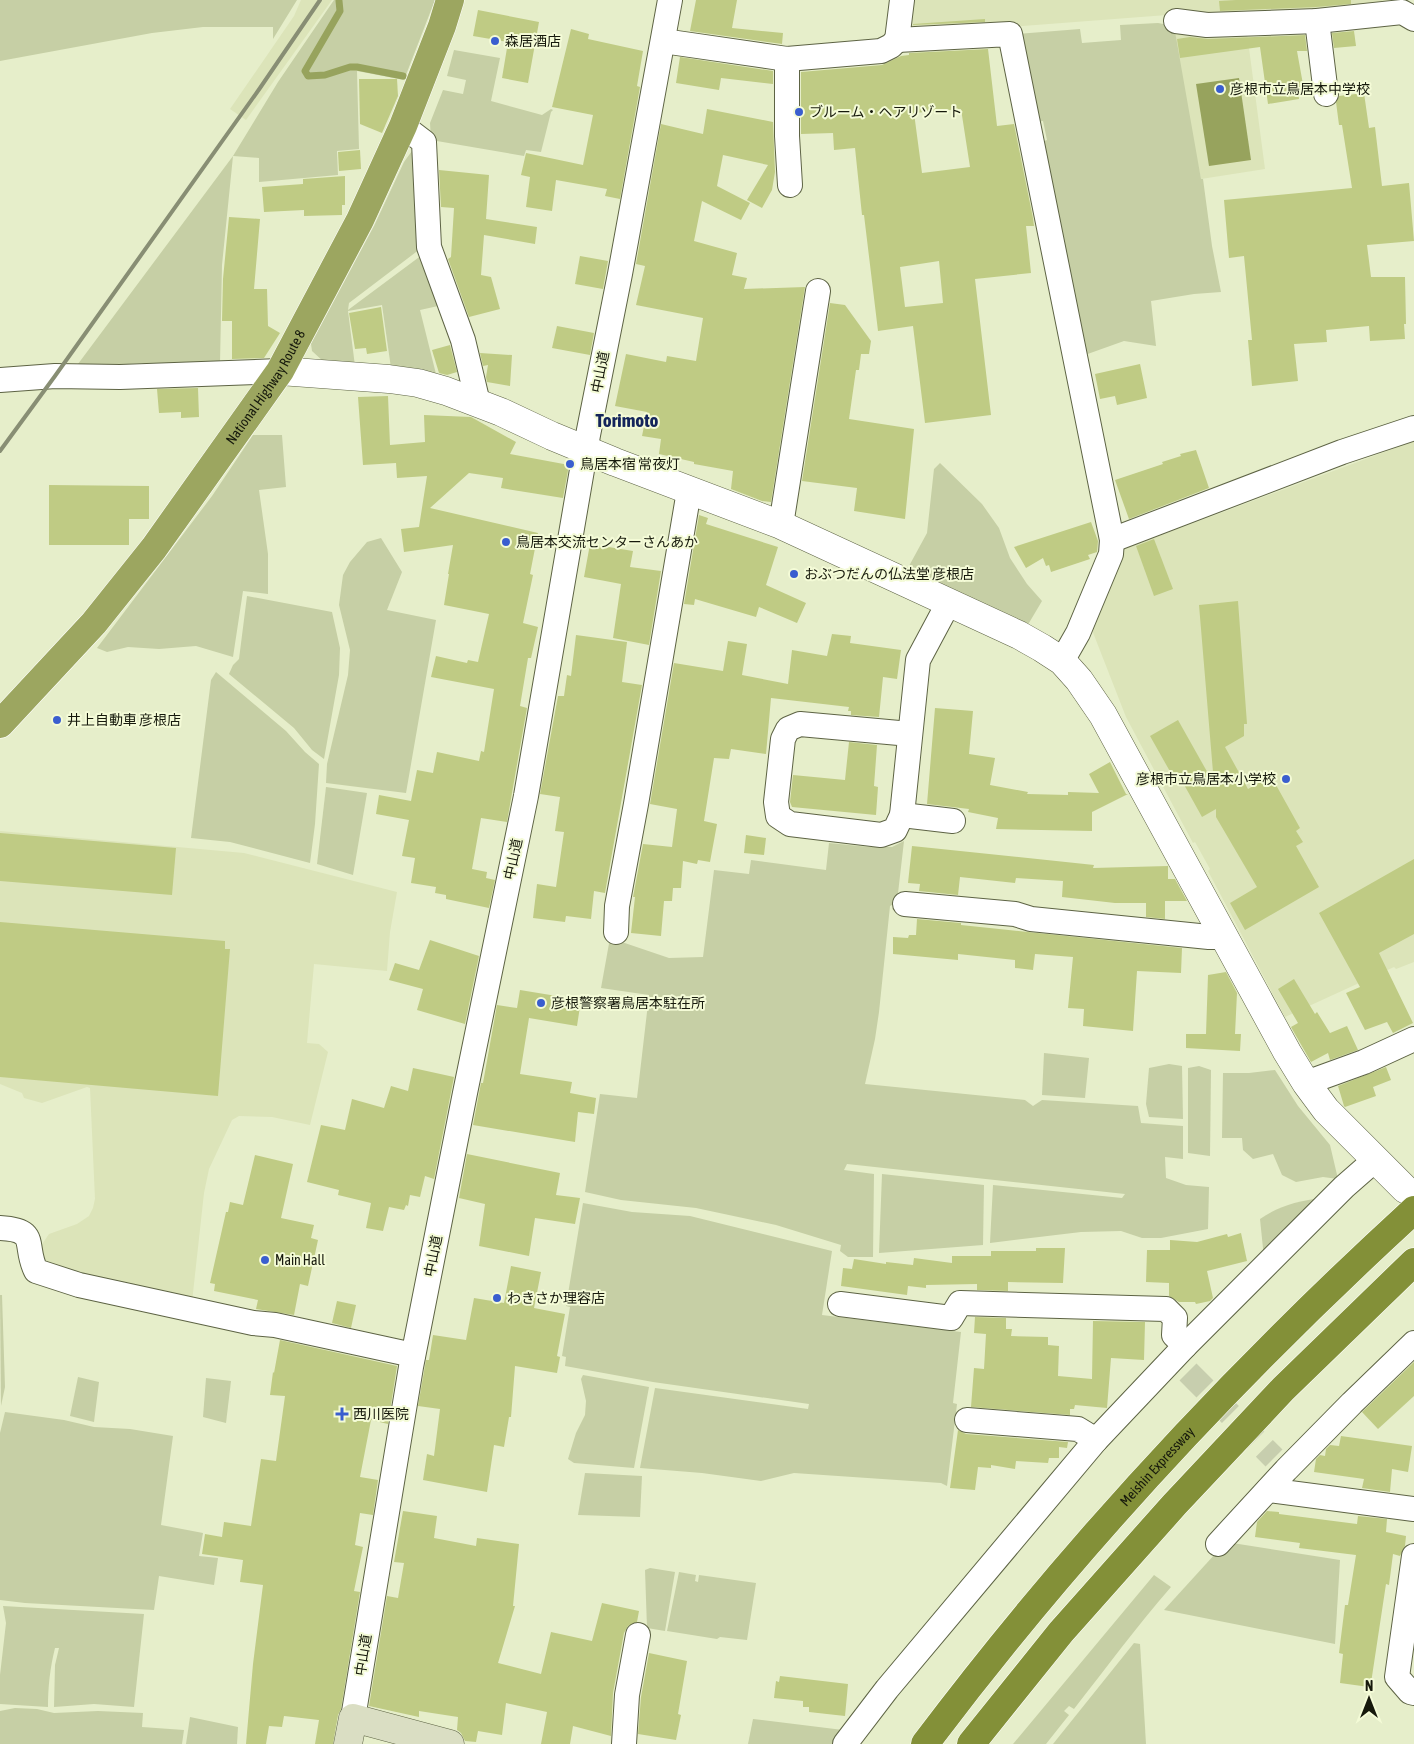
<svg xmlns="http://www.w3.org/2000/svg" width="1414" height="1744" font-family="'Asap Condensed','Noto Sans JP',sans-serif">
<rect width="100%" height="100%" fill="#e6eeca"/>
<g fill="#dce4b9">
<polygon points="301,0 332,0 246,120 230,109 294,16"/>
<polygon points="909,0 1404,0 1405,3 1245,18 1265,169 1201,179 1167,15 905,35"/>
<polygon points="1414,441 1414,962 1396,969 1394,967 1285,1017 1208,871 1210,869 1195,842 1193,843 1126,717 1092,630 1121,550"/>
<polygon points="0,831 244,853 397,892 390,932 387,971 314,964 307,1043 319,1044 328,1052 310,1125 272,1117 239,1116 232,1120 209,1169 204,1193 192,1302 57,1272 36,1253 49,1234 77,1224 89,1216 93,1208 95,1199 90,1088 87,1087 42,1103 24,1098 22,1093 0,1084"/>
</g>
<g fill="#c6cfa5">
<polygon points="0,0 297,0 273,39 273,27 203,27 152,33 0,61"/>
<polygon points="334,0 435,0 404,80 357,71 359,149 337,151 338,175 259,182 259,158 233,156 222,265 220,363 146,365 142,363 75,368 233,156 278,82"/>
<polygon points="1158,23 1174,26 1201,179 1203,179 1212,246 1221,292 1194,294 1151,301 1156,346 1124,341 1082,356 1039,143 1047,140 1043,121 1035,122 1017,34 1080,29 1082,43 1121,40 1120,25"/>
<polygon points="454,50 500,58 491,101 542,115 551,109 553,110 551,112 541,152 526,150 524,156 431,140 430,123 443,90 463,94 466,80 447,76"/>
<polygon points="417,144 424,246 349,303 348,310 426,252 447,304 420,310 437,378 391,368 382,305 348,311 355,366 324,362 312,351 311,344 374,226 404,162"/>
<polygon points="253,435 282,435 286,487 259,490 268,554 268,594 243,591 233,657 196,646 159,649 128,647 107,652 97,648 212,496"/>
<polygon points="940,463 982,504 999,528 1010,558 1027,584 1042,601 1026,628 912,574 914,568 909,566 927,533 934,469"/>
<polygon points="381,538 402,572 387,610 436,620 406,793 326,783 327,764 348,675 350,650 339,605 343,575 350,562 367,542"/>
<polygon points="247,596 332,612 340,648 339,675 324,759 312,750 294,728 229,674 233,665 239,659"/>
<polygon points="216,672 286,731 305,752 319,764 315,824 310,863 230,842 191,838 211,680"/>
<polygon points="326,787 367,793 353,875 317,864"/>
<polygon points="904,841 897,902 890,906 879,1012 875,1039 865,1084 1025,1100 1033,1106 1042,1100 1138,1106 1141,1123 1183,1126 1183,1159 1165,1157 1166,1178 1186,1185 1209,1187 1208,1229 1161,1238 1142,1238 1121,1231 1081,1232 990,1243 993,1185 1122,1198 1125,1194 847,1164 844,1170 874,1174 873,1257 848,1257 840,1251 841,1245 776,1225 696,1208 621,1200 585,1192 600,1094 637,1098 649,995 601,988 610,938 669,958 703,957 714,870 749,874 751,860 826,870 829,843 869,847 892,847"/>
<polygon points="1044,1053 1089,1058 1085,1098 1042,1095"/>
<polygon points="1169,1064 1182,1066 1183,1119 1149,1117 1146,1104 1149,1068"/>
<polygon points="1199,1066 1211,1070 1210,1156 1188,1153 1188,1068"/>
<polygon points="1275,1070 1298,1106 1330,1145 1338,1179 1323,1177 1296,1182 1282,1175 1273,1154 1253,1159 1243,1150 1242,1138 1222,1138 1223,1073 1249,1073"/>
<polygon points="882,1174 984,1185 983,1245 879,1253"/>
<path d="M1320,1198L1264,1258L1260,1219C1278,1206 1299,1201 1320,1198Z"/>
<polygon points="583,1203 632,1212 690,1216 832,1251 822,1315 961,1332 953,1403 957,1404 947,1486 941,1483 794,1473 761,1481 702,1473 640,1468 655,1388 808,1409 809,1404 653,1382 565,1366 566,1357 562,1356 570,1307 566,1306"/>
<polygon points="0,1295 2,1295 5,1387 1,1406"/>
<polygon points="583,1375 649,1387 634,1468 574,1463 568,1459 576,1433 585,1415 586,1401 581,1379"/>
<polygon points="78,1377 99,1382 94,1422 70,1416"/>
<polygon points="206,1378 231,1381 226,1423 203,1417"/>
<polygon points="5,1412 64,1420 94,1427 130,1429 173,1436 161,1525 203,1533 199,1556 218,1558 214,1585 159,1576 154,1610 25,1603 0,1600 0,1433"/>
<polygon points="585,1473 642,1476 640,1517 578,1515"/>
<polygon points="1226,1542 1340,1560 1335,1644 1164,1610"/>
<polygon points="650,1568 675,1572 665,1631 647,1628 645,1570"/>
<polygon points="679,1572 696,1575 695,1581 698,1582 699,1575 756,1583 747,1640 720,1637 717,1639 667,1631"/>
<path d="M1154,1575L1171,1587C1137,1626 1106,1668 1074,1709L1069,1706L1064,1711L1069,1715L1046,1744H1013Z"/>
<path d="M3,1606L144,1614L134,1707L94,1704L54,1707L55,1665L59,1648H55C50,1668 48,1687 48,1707L0,1704V1675L6,1623Z"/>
<polygon points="1134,1643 1140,1644 1146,1744 1053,1744"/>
<polygon points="15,1708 37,1709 54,1713 98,1711 143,1713 142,1727 184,1730 182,1744 0,1744 0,1711"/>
<polygon points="190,1717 238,1727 237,1744 186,1744"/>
<polygon points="753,1719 843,1730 832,1744 748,1744"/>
</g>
<polygon fill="#97a35d" points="1239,78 1251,160 1209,166 1196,84"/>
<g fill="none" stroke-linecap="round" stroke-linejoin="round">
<polyline stroke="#97a35d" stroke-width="7" points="339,1 340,11 305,71 308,76 325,75 350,67 357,67 403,76"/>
</g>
<g fill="#bfcb84" fill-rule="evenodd">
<polygon points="696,0 737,0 732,28 783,33 782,44 690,31"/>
<polygon points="1236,0 1351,0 1351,4 1316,7 1220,11 1219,1"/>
<polygon points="478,10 539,22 528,83 502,78 508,42 473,36"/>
<polygon points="985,19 985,22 913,25 913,24"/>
<polygon points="571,29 589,34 588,39 643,51 637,86 640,87 620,199 605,196 607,189 556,180 552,211 526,207 530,177 521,175 526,153 583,165 593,115 552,107"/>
<polygon points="1354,31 1356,46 1334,48 1332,33"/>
<polygon points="1305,35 1307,51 1297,51 1304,90 1298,90 1299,99 1268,104 1260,47 1180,58 1177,39 1190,37 1208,39"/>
<path d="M988,49L997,126L1014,124L1033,218L1034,226H1026L1031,273L975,279L991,415L925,423L913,326L878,331L864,215H862L855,148L834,150L833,133L801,134V72L882,65L901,56L909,55V53ZM961,109L970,167L922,173L914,113ZM939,261L943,303L905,307L900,267Z"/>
<polygon points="680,57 773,71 773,84 721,78 719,90 676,83"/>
<polygon points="359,79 397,79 398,96 382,133 360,124"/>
<polygon points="1364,93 1369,128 1375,127 1382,186 1409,183 1414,241 1367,245 1371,277 1405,277 1406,324 1404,324 1405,339 1370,341 1369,326 1326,330 1327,342 1294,344 1298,381 1252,386 1248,340 1252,340 1244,256 1229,258 1224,200 1352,188 1342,125 1339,125 1336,102 1339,96"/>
<polygon points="707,109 773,122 775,172 772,190 762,208 747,200 768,165 723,155 717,186 750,203 741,220 702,201 694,241 737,253 732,275 747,278 744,289 805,287 771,502 762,501 731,489 733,471 694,464 694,462 659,454 661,439 642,436 647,412 615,406 626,354 666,362 667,356 696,361 703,318 636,305 645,266 636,264 661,124 703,134"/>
<polygon points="360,150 361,169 339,171 338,152"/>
<polygon points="439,170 489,175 486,219 537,227 535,244 484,235 481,275 491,277 500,309 469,317 448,259 451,257 454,208 441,207"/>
<polygon points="345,176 345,205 342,205 342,215 304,216 304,210 264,212 262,187 303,184 303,179"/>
<polygon points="229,217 260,219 254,289 267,289 268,326 280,333 264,358 232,359 232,321 222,321 223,279"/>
<polygon points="580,256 608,261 603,289 575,284"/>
<polygon points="830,303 845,305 871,341 869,354 861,354 859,370 856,370 849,419 914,429 905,519 854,511 857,488 802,481"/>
<polygon points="381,307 387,351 367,354 366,348 355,349 349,313"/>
<polygon points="557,326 594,333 590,355 552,348"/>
<polygon points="450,345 457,372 447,375 439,373 432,350"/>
<polygon points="480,353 512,355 510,386 487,382 486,377 488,365 483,366"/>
<polygon points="1140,364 1147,398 1117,405 1115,396 1100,399 1095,374"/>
<polygon points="198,388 199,417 181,418 181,412 159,413 157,389"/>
<polygon points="388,396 390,445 425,442 424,415 471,417 516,442 510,454 569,465 563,498 501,488 503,478 469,473 430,508 538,533 530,574 533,575 523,623 538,627 531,658 528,658 520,706 527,708 512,793 507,822 481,818 472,869 487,872 486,878 495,880 489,908 446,899 446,895 435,893 436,887 411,883 415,858 402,856 409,820 376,814 379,795 411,801 417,770 433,773 437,752 479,761 481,751 484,752 494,689 431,677 436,656 467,663 468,660 478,662 489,614 444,605 449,574 448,574 453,545 404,552 401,529 419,527 427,476 397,478 396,463 363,465 358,397"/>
<polygon points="1196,450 1209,488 1129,519 1115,480 1163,464 1162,462 1181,456 1180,454"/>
<polygon points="49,485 149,486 149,519 129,519 129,545 49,545"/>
<polygon points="699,515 708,518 706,524 778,547 766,585 806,603 797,623 759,607 756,617 695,599 694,605 684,604"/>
<polygon points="1091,522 1098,541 1097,552 1088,555 1090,559 1051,572 1049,565 1046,566 1043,558 1026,568 1014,547"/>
<polygon points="1154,539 1173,589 1154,596 1136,546"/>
<polygon points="590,544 633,551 630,567 661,571 649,645 613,638 621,584 584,577"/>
<polygon points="1238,601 1247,724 1244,724 1244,736 1225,747 1248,789 1271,776 1300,828 1296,831 1303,842 1296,846 1319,887 1245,930 1230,903 1257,887 1216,817 1216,809 1202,817 1177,772 1172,775 1150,736 1178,720 1214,784 1199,605"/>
<polygon points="832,634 851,636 850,643 901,650 897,679 883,677 879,717 851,715 851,711 848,711 849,707 771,698 766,754 731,749 729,759 714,758 704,821 717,824 710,862 698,860 697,864 683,861 681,888 673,888 672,901 664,901 661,936 631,933 635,897 633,897 643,844 672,847 677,809 650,804 674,663 723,671 728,641 747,644 742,675 788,684 792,650 827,656"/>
<polygon points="576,635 627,642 622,682 642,685 605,893 594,891 591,919 566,916 565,922 533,918 537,884 556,887 564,832 555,831 560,797 540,794 558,696 564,696 567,675 571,676"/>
<polygon points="935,708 973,711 969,754 995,758 990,785 1028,792 1027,794 1068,795 1068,792 1099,793 1089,774 1110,762 1126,794 1128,794 1092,812 1092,831 996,829 998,818 968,812 969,809 927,804"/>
<polygon points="849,742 877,745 874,786 878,787 876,815 792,807 790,802 793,775 845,780"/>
<polygon points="0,833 176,848 172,895 0,881"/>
<polygon points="746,835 766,838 764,855 744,853"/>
<polygon points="912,846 1094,865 1093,868 1168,866 1168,879 1175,879 1187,901 1165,901 1165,919 1146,917 1146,903 1115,903 1062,897 1063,881 1016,878 1015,883 960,877 958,895 919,891 920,884 908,883"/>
<polygon points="1414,859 1414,934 1379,953 1413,1023 1393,1033 1387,1022 1365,1030 1346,993 1360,987 1319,913"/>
<polygon points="917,919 961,923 961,925 1182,948 1181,973 1137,971 1133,1031 1083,1026 1084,1009 1068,1008 1073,957 1035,954 1033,970 1015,968 1015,960 958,954 958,960 893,954 893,937 908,938 909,935 916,935"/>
<polygon points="0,922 225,941 225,949 230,949 218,1096 0,1077"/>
<polygon points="430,940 479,956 465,1024 417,1010 423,989 389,980 395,963 419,970"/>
<polygon points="1226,972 1237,993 1235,1034 1241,1034 1240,1051 1186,1048 1186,1034 1206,1034 1208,975"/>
<polygon points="1294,979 1315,1014 1317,1012 1330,1033 1347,1026 1358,1050 1330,1060 1328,1053 1311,1062 1291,1027 1298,1023 1278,989"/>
<polygon points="520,990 581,1000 577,1026 529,1018 520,1074 572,1082 570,1093 596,1098 594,1114 578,1112 575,1142 473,1125 481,1083 483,1083 497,1005 517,1008"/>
<polygon points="1386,1067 1391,1080 1373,1087 1376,1096 1345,1107 1344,1106 1338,1086"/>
<polygon points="413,1068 454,1077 434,1179 425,1176 420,1197 410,1195 408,1206 406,1205 404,1210 389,1207 383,1231 366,1228 371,1203 338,1195 339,1190 307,1182 321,1125 345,1130 352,1099 384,1108 391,1086 408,1091"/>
<polygon points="467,1154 560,1173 556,1195 580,1198 575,1224 535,1218 529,1256 479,1246 485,1204 459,1198"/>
<polygon points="255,1155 293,1164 281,1218 314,1225 311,1238 318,1240 308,1286 300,1284 294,1315 256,1309 258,1300 214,1291 215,1284 210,1283 226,1212 228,1212 230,1202 243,1205"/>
<polygon points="1241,1233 1247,1261 1207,1271 1213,1298 1210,1301 1196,1304 1195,1302 1179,1302 1169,1296 1169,1283 1146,1282 1147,1250 1170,1250 1170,1240 1197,1242 1227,1234 1228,1237"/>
<polygon points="1036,1248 1065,1248 1063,1283 1008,1282 1008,1291 977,1290 977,1284 926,1285 926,1288 908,1286 907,1295 841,1286 843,1268 852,1269 854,1259 886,1264 886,1262 913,1265 914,1258 952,1263 952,1256 991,1256 991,1251 1036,1251"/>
<polygon points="511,1266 541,1272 534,1308 565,1314 557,1356 560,1357 557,1373 515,1366 511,1417 509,1417 504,1447 494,1445 487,1492 423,1480 427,1454 434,1456 440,1409 418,1406 426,1360 429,1360 433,1335 466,1340 474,1298 504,1303"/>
<polygon points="337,1301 356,1305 351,1328 332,1323"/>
<polygon points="975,1317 1006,1318 1006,1329 1012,1329 1011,1336 1048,1337 1048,1345 1059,1346 1058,1376 1092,1379 1093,1321 1145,1322 1144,1360 1111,1358 1107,1408 1075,1405 1074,1409 1070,1409 1070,1415 971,1407 974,1368 984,1369 986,1334 974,1333"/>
<polygon points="280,1340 397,1366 388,1424 371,1420 360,1477 378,1480 373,1515 360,1513 355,1545 363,1547 354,1591 360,1592 341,1709 338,1715 333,1744 315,1744 319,1720 284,1716 282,1727 269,1726 266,1744 246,1744 253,1664 263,1585 240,1582 243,1560 202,1554 205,1534 222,1537 224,1522 251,1526 261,1459 276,1461 285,1396 270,1395 273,1372 274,1373"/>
<polygon points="1414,1362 1414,1396 1378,1429 1362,1412"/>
<polygon points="958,1430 966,1434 1068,1442 1067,1448 1059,1447 1059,1458 1049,1458 1048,1463 1016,1461 1015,1469 991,1465 991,1468 978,1467 975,1490 950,1488"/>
<polygon points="1341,1436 1412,1446 1408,1472 1392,1469 1390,1492 1362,1488 1364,1479 1314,1472 1316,1459 1320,1455 1325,1456 1326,1449 1330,1445 1339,1446"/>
<polygon points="403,1511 437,1516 434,1538 476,1546 477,1538 519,1544 513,1606 515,1606 498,1663 541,1674 551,1632 592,1641 602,1603 639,1611 637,1622 628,1626 624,1633 613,1693 611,1736 573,1726 570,1744 541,1744 547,1712 506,1703 502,1735 478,1731 476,1742 465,1741 461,1733 457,1730 458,1717 419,1711 419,1717 369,1706 387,1596 398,1598 404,1563 394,1562"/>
<polygon points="1267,1511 1279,1512 1279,1514 1357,1524 1358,1516 1387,1519 1386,1532 1406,1536 1405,1546 1400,1556 1393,1554 1389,1585 1386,1584 1371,1683 1369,1683 1369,1687 1340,1683 1343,1654 1339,1653 1345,1605 1348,1605 1356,1555 1299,1548 1300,1543 1255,1537 1257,1522"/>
<polygon points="649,1653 687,1661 678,1714 681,1715 676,1740 638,1734 641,1697"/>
<polygon points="780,1676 848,1684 845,1716 809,1712 809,1707 803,1707 803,1701 774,1698 776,1681 779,1682"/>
</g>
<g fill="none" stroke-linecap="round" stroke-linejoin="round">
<polyline stroke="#c7ceae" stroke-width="24" stroke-dasharray="24 12" stroke-linecap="butt" points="1188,1372 1274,1458"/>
<g stroke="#5d6344" stroke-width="26">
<g id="minor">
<polyline points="902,0 897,40 1010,34 1112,540 1111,554 1078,633 1062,661"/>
<polyline points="1176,21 1207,25 1317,21 1402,12 1414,19"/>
<polyline points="1317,21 1326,94"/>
<polyline points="663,41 787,59 881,51 891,46 897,40"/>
<polyline points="787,59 787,136 790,185"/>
<polyline points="403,126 424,142 429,247 463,340 478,403"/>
<polyline points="0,380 55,376 120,377 280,371"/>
<polyline points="781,525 818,291"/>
<polyline points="1112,540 1342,452 1414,428"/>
<polyline points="910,734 800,724 788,729 783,739 776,802 778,816 790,824 881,835 895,830 902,815 918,660 949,602"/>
<polyline points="902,815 953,821"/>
<polyline points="905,904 1015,914 1031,919 1209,937 1223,937"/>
<polyline points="616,932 617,906 636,804 689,491"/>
<polyline points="1306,1083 1364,1062 1414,1039"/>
<path d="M0,1228C40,1230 23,1245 36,1271L79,1285L253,1323L275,1325L413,1355"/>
<polyline points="840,1304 951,1318 960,1303 1166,1309 1175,1318 1174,1335 1185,1346"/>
<polyline points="967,1420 1078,1429 1096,1440"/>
<polyline points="1268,1490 1414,1509"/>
<polyline points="1218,1544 1286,1470 1352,1403 1414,1343"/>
<polyline points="1414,1556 1397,1677 1410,1692 1414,1693"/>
<polyline points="353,1718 411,1367 465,1093 526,796 588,435 620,274 670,0"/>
<polyline points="624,1744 627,1695 638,1635"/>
<polyline points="845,1744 887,1689 1096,1440 1185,1346 1344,1187 1376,1159"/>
</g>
</g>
<g stroke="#5d6344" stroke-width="29">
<polyline id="tertiary" points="280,371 389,379 418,383 446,391 501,412 552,436 615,462 781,525 1019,635 1042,648 1062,661 1079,680 1103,715 1287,1052 1306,1083 1326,1110 1405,1189"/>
</g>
<g stroke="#5d6344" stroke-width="29">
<polyline id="secondary" points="348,1744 353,1718 450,1744"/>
</g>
<g stroke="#fff" stroke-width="29">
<g id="trunk">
<path id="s1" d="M0,724L94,623L154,548L280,371L360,220L403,126L442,26L450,0"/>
</g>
</g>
<g stroke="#fff" stroke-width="29">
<g id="motorway">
<path id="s2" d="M925,1744C1070,1551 1236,1373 1414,1210"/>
<polyline points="971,1744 1061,1632 1174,1505 1283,1389 1414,1262"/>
</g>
</g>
<use href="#minor" stroke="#fff" stroke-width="24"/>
<use href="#tertiary" stroke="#fff" stroke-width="28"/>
<use href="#secondary" stroke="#dadec3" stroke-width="28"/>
<use href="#trunk" stroke="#9ca660" stroke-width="28"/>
<use href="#motorway" stroke="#839038" stroke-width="28"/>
<polyline stroke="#888e74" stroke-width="4" points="0,451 55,376 260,88 320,0"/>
</g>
<g fill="#3a5ecf" stroke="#f4fbd7" stroke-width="2">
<circle cx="495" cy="41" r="5"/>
<circle cx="1220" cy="89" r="5"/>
<circle cx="799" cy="112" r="5"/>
<circle cx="570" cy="464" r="5"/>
<circle cx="506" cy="542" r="5"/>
<circle cx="794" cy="574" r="5"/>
<circle cx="57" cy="720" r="5"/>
<circle cx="1286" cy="779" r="5"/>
<circle cx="541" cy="1003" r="5"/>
<circle cx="265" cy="1260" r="5"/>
<circle cx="497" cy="1298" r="5"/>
<path d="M339.5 1406.5h5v5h5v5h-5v5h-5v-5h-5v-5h5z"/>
</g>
<g text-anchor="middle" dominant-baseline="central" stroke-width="4" stroke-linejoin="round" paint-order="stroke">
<g font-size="14" fill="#16190c" stroke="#f4fbd7" text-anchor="start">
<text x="505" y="41">森居酒店</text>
<text x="1230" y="89">彦根市立鳥居本中学校</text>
<text x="809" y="112">ブルーム・ヘアリゾート</text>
<text x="580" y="464">鳥居本宿 常夜灯</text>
<text x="516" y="542">鳥居本交流センターさんあか</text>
<text x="804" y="574">おぶつだんの仏法堂 彦根店</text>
<text x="67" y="720">井上自動車 彦根店</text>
<text x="1276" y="779" text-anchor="end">彦根市立鳥居本小学校</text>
<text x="551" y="1003">彦根警察署鳥居本駐在所</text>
<text x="275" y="1260">Main Hall</text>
<text x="507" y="1298">わきさか理容店</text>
<text x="353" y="1414">西川医院</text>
</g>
<g font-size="14" fill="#16190c" stroke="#f4fbd7">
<text transform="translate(600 372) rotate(-79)">中山道</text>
<text stroke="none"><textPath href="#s1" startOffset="430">National Highway Route 8</textPath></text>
<text transform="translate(513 859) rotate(-78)">中山道</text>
<text transform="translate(433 1256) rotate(-79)">中山道</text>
<text stroke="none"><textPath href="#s2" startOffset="362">Meishin Expressway</textPath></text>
<text transform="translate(363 1655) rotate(-81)">中山道</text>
</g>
<g font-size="19" font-weight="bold" fill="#14255b" stroke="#f4fbd7">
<text x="627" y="420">Torimoto</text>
</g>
</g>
<g transform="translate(1369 1699)" stroke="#f4fbd7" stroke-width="4" paint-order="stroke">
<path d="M0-4L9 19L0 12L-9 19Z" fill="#16190c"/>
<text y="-8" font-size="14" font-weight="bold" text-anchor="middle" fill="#16190c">N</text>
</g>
</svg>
